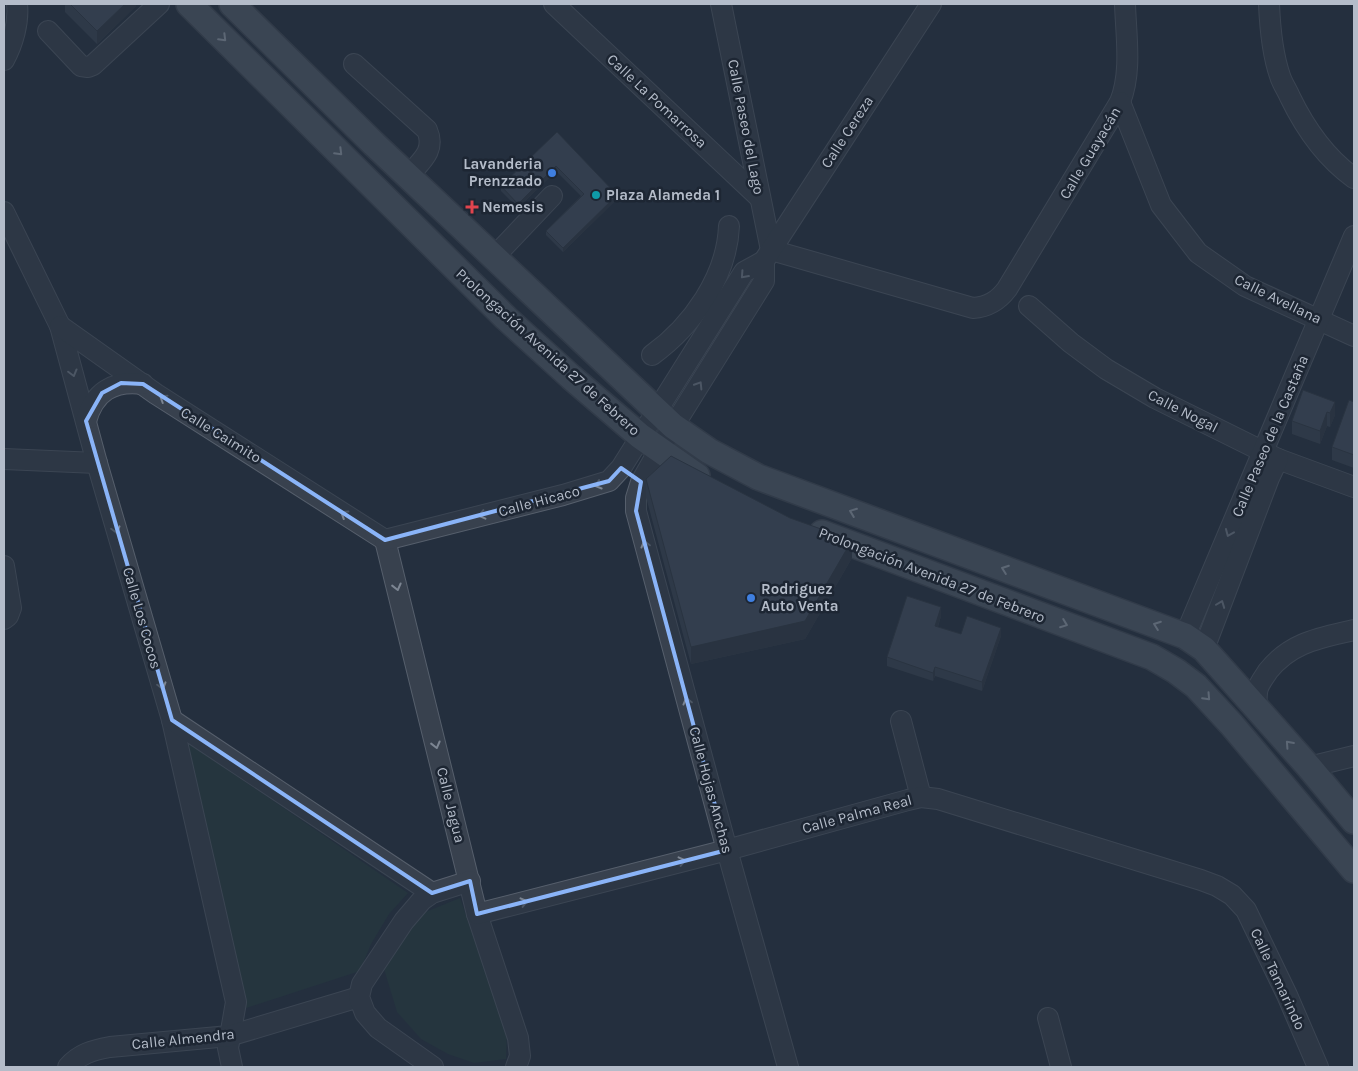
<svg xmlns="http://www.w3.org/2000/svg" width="1358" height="1071" font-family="Karla,sans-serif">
<rect width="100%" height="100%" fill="#242f3e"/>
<g fill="#263c3f">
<polygon points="187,742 408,893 389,914 371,944 360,971 243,1009"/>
<polygon points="460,898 507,1031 506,1059 474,1063 448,1054 421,1039 397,1012 384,969 407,924 428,911"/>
</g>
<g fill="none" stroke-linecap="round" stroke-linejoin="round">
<g stroke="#565f6c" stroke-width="22">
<g id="minor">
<polyline points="554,4 760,198"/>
<path d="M721,4L771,250L973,308C988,307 998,301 1007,289L1120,102C1132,72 1126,36 1125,4"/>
<path d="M1269,4C1270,28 1272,53 1280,76C1282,83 1287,90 1290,97C1305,128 1326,158 1354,178"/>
<polyline points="48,31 81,66 88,67 93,65 159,4"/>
<path d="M4,60C13,44 19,22 17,4"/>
<path d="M354,64L427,130C436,151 421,161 408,176"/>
<polyline points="1120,102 1161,205 1198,253 1245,286 1354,336"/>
<polyline points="4,212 60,326 97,463 172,720 236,1002 228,1048 232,1067"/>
<polyline points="494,257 552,196"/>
<polyline points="1029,306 1071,343 1106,369 1155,398 1278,459 1354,487"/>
<polyline points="60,326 156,394 385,540"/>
<path d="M652,355C692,326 727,277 729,226"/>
<path d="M86,421C94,392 113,380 143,384"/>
<polyline points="4,459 97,463"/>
<polyline points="385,540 477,914 518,1038 520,1056 516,1067"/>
<polyline points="385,540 563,495 609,481 621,468 744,272 764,261"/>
<polyline points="4,566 11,608 8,616 4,619"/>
<polyline points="1185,636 1354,236"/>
<polyline points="1204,649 1269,478 1278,459"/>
<path d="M1256,708C1257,702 1256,694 1258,688C1260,682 1265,676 1268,671C1291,642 1320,638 1354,630"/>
<polyline points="172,720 432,893"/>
<polyline points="901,721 921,797"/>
<polyline points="1309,767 1354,756"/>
<polyline points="477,914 727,850 908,800 921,797 938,799 1201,880 1217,886 1232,895 1246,910 1287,995 1318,1067"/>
<polyline points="1048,1018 1061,1067"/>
<path d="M68,1067C79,1054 93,1050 110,1047L229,1036L359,997"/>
<polyline points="433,1067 378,1028 365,1013 359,997 362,984 404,921 422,900 432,893 470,881"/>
<polyline points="788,1067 727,850 636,511 636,498 641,482 666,438 764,281 764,261 771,250 931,4"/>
</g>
</g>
<g stroke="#414a57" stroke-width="28">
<g id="major">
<polyline points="189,4 506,318 571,377 640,436 697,476"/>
<polyline points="232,4 374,144 673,426 709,451 758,477 1185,636 1204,649 1309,767 1354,821"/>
<polyline points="822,533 1152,657 1176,671 1196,686 1232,725 1354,870"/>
</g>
</g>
<use href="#minor" stroke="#38414e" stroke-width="20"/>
<use href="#major" stroke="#56606e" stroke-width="25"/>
</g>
<g fill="#3b4654">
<polygon points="65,4 136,4 136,6 97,44 65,12"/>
<polygon points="557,132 617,199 563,252 546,235 546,231 581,196 556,171 518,208 501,191 501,186"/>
<polygon points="1303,390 1335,415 1330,427 1327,426 1320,444 1292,434 1292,421"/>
<polygon points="1354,402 1354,468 1332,460 1332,447"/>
<polygon points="646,479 852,558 805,639 691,664 646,497"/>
<polygon points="941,616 938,627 961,634 1001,636 982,691 935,676 933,681 887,666 887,657"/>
</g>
<g fill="#303945">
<polygon points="125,4 136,4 136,6 97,44 97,31"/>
<polygon points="556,166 556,171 518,208 518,204"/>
<polygon points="617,195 617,199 563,252 563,248"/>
<polygon points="1335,402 1335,415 1330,427 1330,413"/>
<polygon points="1327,412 1327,426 1320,444 1320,431"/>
<polygon points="852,540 852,558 805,639 691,664 691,647"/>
<polygon points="941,607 941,616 935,635 935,626"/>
<polygon points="1001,628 1001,636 982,691 982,682"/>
<polygon points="935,667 935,676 933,681 933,673"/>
</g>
<g fill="#455162" stroke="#303945">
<polygon points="70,4 125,4 97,31"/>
<polygon points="557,132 617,195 563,248 546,231 584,194 556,166 518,204 501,186"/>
<polygon points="1303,390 1335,402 1330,413 1327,412 1320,431 1292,421"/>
<polygon points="1349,400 1354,402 1354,455 1332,447"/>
<polygon points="671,456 790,518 852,540 805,621 691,647 646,479"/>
<polygon points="907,596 941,607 935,626 961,634 967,616 1001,628 982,682 935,667 933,673 887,657"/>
</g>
<defs><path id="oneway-chevron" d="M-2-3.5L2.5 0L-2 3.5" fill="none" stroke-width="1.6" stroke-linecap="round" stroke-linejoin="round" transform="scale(1.25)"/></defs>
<g stroke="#a1aab7">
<use href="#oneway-chevron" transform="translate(223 38) rotate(45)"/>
<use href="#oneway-chevron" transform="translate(339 152) rotate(45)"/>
<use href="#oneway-chevron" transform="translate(853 512) rotate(-159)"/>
<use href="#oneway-chevron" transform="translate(1005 569) rotate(-160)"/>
<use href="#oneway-chevron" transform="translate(1064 624) rotate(21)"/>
<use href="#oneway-chevron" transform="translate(1157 625) rotate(-160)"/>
<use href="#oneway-chevron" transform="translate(1207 697) rotate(47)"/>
<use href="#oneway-chevron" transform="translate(1289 744) rotate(-132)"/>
</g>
<g stroke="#7c8592">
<use href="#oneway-chevron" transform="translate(744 275) rotate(132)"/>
<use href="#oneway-chevron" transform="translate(73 373) rotate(75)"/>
<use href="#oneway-chevron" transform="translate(699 385) rotate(-58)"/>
<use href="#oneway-chevron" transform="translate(163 398) rotate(-147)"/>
<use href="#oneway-chevron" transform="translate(598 485) rotate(163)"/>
<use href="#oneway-chevron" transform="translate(344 514) rotate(-148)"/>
<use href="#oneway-chevron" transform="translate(482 515) rotate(166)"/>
<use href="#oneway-chevron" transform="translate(116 530) rotate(74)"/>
<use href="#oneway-chevron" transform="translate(1229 533) rotate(113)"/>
<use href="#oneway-chevron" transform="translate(645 544) rotate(-105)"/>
<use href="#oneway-chevron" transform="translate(397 587) rotate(76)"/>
<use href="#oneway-chevron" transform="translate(1221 604) rotate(-69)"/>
<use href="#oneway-chevron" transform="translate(162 686) rotate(74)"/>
<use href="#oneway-chevron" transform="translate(687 701) rotate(-105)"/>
<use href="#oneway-chevron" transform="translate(436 745) rotate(76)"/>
<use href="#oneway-chevron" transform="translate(682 861) rotate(-14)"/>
<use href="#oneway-chevron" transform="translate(524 902) rotate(-14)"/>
</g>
<path d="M0 0H1358V1071H0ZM121,383L143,384L385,540L609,481L621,468L641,482L636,511L727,850L477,914L470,881L432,893L172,720L86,421L102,393Z" fill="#242f3e" fill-opacity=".55" fill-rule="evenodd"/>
<path fill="none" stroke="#8ab4f8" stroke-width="4" stroke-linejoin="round" d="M121,383L143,384L385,540L609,481L621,468L641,482L636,511L727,850L477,914L470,881L432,893L172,720L86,421L102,393Z"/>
<g fill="#3f7fe0" stroke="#1d2633" stroke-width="2">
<circle cx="552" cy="173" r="5"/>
<circle cx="751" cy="598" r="5"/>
</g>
<circle fill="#0f9aa8" stroke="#1d2633" stroke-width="2" cx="596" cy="195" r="5"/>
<path fill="#e0444e" stroke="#1d2633" stroke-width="2" d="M469.5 199.5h5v5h5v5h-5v5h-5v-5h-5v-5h5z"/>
<g text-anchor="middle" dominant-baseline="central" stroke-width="5" stroke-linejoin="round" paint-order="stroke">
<g font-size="15" fill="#b4bcc9" stroke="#1d2633">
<text transform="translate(657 101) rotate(43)">Calle La Pomarrosa</text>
<text transform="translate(746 127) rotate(79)">Calle Paseo del Lago</text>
<text transform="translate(847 132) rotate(-57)">Calle Cereza</text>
<text transform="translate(1090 153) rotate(-59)">Calle Guayacán</text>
<text transform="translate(1278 299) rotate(26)">Calle Avellana</text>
<text transform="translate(548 352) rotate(42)">Prolongación Avenida 27 de Febrero</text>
<text transform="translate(1183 411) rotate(27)">Calle Nogal</text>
<text transform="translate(221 435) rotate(32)">Calle Caimito</text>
<text transform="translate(1270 436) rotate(-67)">Calle Paseo de la Castaña</text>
<text transform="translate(539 501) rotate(-15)">Calle Hicaco</text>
<text transform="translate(932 575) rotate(21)">Prolongación Avenida 27 de Febrero</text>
<text transform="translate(142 618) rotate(74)">Calle Los Cocos</text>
<text transform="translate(711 790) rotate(75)">Calle Hojas Anchas</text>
<text transform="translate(451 805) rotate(76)">Calle Jagua</text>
<text transform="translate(857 814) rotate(-15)">Calle Palma Real</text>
<text transform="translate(1278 979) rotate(65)">Calle Tamarindo</text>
<text transform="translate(183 1039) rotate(-6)">Calle Almendra</text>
</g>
<g font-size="15" font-weight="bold" fill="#b4bcc9" stroke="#1d2633" text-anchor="start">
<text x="542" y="164" text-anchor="end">Lavanderia<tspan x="542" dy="17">Prenzzado</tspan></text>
<text x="606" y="195">Plaza Alameda 1</text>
<text x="482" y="207">Nemesis</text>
<text x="761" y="589">Rodriguez<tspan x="761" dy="17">Auto Venta</tspan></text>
</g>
</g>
<rect width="1358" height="1071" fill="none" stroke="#b4bcc9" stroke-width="10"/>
</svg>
